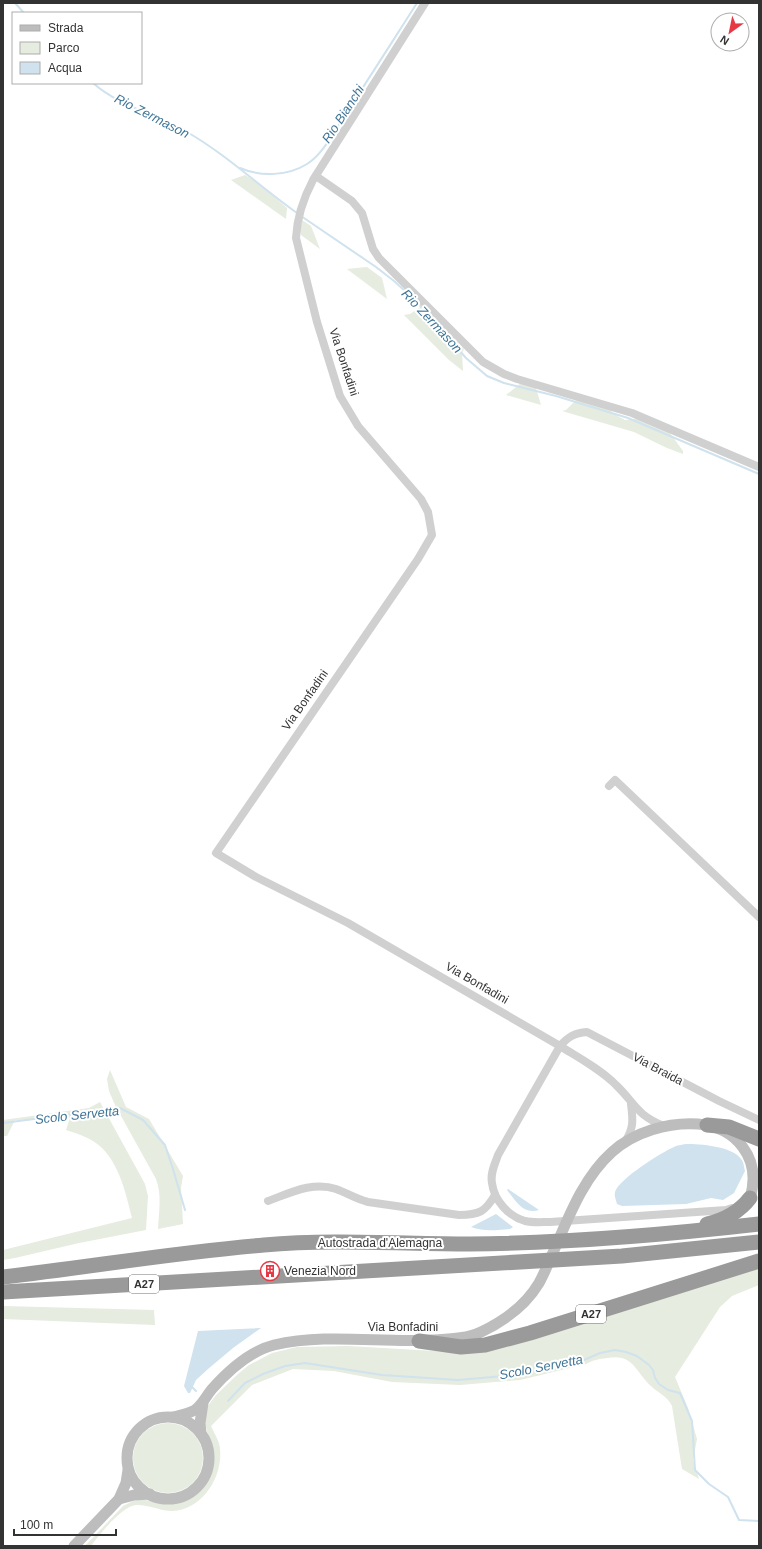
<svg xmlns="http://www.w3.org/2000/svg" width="762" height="1549" font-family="Helvetica,sans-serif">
<rect width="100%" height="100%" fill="#fff"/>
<g fill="#e6ecdf">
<polygon points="245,175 258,183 287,208 286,219 231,180"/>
<polygon points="302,220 311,226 320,249 301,235 300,229"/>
<polygon points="367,267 382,278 387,299 347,269"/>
<polygon points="422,306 464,349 462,353 463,371 449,360 404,315 410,314"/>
<polygon points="521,383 536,388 541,405 506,395"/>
<polygon points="576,400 608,408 614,414 625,420 651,417 664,425 683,451 683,454 667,448 634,432 562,411 566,410"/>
<path d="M110,1070L126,1107L149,1119L183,1176L181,1188L183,1224L158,1229C159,1211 162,1195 156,1179L115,1105L109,1091L107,1079Z"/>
<path d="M100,1102L145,1184L148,1196L146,1230L79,1243L15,1258L3,1260V1250L132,1218C126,1194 120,1166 102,1148C92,1138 78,1134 66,1130L70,1118L15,1120L7,1136H3V1120L89,1108Z"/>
<path d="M759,1267V1285L732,1296L720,1307L675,1377L688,1408L697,1439L693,1460L699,1479L682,1469L672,1406C667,1396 660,1394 652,1387C635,1372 634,1353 607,1358C599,1359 593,1360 586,1364L520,1380L460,1385L392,1382L334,1371L293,1369L252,1385L211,1426C214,1433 220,1442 220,1449C223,1477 202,1510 172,1511C161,1511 147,1504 136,1505C122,1506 99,1535 91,1546H85L123,1506L133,1501L141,1499L162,1504H172L183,1501L195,1495L203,1486L210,1476L213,1464V1451L204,1421L207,1407L216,1395L238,1374L249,1365L272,1353L297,1347L348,1346L470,1353L512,1345Z"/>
<polygon points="3,1306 154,1310 155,1325 3,1319"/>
<circle cx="168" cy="1458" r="35"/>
</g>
<g fill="#cfe2ee">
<path d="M686,1144C700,1144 732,1146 741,1159C744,1162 744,1168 745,1171L734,1193L723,1200L711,1198L686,1204L622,1206L617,1204C616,1200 614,1196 615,1192C619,1179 662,1152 674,1147C677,1145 682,1145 686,1144Z"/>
<path d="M508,1189L539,1210C523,1215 516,1201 507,1190Z"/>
<path d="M496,1214L513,1227L510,1229C497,1230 484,1232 471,1227Z"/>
<polygon points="261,1328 233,1348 208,1369 196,1380 190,1393 188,1393 184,1386 198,1331"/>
</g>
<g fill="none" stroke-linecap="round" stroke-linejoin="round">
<g stroke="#cfe2ee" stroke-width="2">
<polyline points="15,3 24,13"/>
<path d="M93,83C120,107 157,114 187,132C227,155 260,187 297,213"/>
<path d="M240,168C261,177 288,176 307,164C323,154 333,133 343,118C368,80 392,42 417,3"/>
<polyline points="301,216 376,267 394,281 415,300 466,358 487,376 504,383 556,396 628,418 759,474"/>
<polyline points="3,1123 120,1108 143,1120 165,1145 173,1169 185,1210"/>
<polyline points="191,1386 196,1391"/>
<polyline points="228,1401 245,1383 263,1374 285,1366 305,1363 382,1375 458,1380 504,1376 584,1360 600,1353 615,1350 626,1352 637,1356 649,1365 653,1370 655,1378 659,1384 668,1390 680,1393 692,1421 695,1470 709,1484 728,1497 739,1520 759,1521"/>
</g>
<g stroke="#d0d0d0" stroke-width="8">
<path d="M425,3L313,180C303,199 297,216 296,238L317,322L340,396L358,426L421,499L428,512L432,535L418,559L216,853L256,877L348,923L560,1046C579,1058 600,1069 616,1085C635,1103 636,1115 664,1126"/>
<polyline points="316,176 352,201 362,213 373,249 379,258 483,362 504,374 517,379 632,413 759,467"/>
<polyline points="609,786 615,780 759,917"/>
<path d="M625,1142C634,1128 633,1120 631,1104"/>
<path d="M268,1201C290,1193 313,1181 336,1189C347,1193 356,1199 368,1202L459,1215C479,1215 485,1212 495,1195"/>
<path d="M732,1208L726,1210L550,1222C542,1222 533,1223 525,1221C508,1216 494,1200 492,1183C490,1173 495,1164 498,1155L560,1046C568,1037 574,1033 587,1032L719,1101L759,1120"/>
</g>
<g stroke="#bdbdbd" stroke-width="11">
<path d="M173,1417C180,1415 188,1414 195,1410C203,1404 206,1396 212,1389C228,1371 250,1351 274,1345C326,1333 380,1343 432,1340C448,1339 466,1339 481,1332C504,1321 526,1305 539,1283C544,1274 548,1264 552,1255C568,1219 582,1179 612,1152C634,1132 668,1122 698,1124C736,1127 762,1158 750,1198"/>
<circle cx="168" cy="1458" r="41"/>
<polyline points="201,1434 200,1423 203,1403"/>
<polyline points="119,1499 134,1495 150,1494"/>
<polyline points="74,1546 119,1499 126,1483 128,1470"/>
</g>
<g stroke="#9a9a9a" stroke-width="15">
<polyline points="707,1125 729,1127 759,1139"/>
<path d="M707,1224C724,1220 740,1211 750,1198"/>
<path d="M3,1277C90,1267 177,1252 264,1245C333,1239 402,1244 470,1244C567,1243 663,1235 759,1224"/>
<polyline points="3,1292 622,1256 759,1242"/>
<polyline points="419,1341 461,1347 485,1345 530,1333 759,1261"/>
</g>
</g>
<defs>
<g id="building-ring" transform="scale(1)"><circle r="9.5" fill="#fff" stroke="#e63946" stroke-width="1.5"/><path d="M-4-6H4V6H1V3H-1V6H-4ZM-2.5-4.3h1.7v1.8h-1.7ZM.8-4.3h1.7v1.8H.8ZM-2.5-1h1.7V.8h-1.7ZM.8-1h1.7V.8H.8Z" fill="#e63946"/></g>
</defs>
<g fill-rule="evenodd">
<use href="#building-ring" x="270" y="1271"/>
</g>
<g text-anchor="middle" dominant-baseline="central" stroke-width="4" stroke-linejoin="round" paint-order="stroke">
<g fill="#fff" stroke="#707070" stroke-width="1">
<rect x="129" y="1275" width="30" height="18" rx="3"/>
<rect x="576" y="1305" width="30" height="18" rx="3"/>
</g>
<g font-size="11" font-weight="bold" fill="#333">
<text x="144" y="1284">A27</text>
<text x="591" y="1314">A27</text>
</g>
<g font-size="12" fill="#333" stroke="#fff">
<text transform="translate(344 362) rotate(72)">Via Bonfadini</text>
<text transform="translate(305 700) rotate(-55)">Via Bonfadini</text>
<text transform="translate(477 983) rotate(30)">Via Bonfadini</text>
<text transform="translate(658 1069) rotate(28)">Via Braida</text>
<text x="380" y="1243">Autostrada d'Alemagna</text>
<text x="403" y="1327">Via Bonfadini</text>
</g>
<g font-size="12" fill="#333" stroke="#fff" text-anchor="start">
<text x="284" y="1271">Venezia Nord</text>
</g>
<g font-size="13" font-style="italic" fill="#3f7597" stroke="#fff">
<text transform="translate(343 114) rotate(-57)">Rio Bianchi</text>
<text transform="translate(152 116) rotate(27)">Rio Zermason</text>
<text transform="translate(432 321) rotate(47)">Rio Zermason</text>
<text transform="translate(77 1115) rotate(-6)">Scolo Servetta</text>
<text transform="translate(541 1367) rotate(-11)">Scolo Servetta</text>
</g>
</g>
<rect width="762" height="1549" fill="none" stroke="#333333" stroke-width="8"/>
<rect x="12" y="12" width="130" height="72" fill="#ffffff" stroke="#adadad"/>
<rect x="20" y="25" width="20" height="6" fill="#bdbdbd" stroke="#adadad"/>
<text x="48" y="32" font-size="12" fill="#333333">Strada</text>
<rect x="20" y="42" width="20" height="12" fill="#e6ecdf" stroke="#adadad"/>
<text x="48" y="52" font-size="12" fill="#333333">Parco</text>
<rect x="20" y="62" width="20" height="12" fill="#cfe2ee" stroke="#adadad"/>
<text x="48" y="72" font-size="12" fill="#333333">Acqua</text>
<g transform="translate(730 32) rotate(213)"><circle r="19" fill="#ffffff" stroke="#adadad"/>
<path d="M0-3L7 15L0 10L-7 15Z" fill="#e63946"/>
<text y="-6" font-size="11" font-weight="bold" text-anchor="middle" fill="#333333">N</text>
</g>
<path d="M14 1529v6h102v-6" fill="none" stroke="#333333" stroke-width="2"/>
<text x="20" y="1529" font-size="12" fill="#333333" stroke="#ffffff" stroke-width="3" paint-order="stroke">100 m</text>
</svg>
